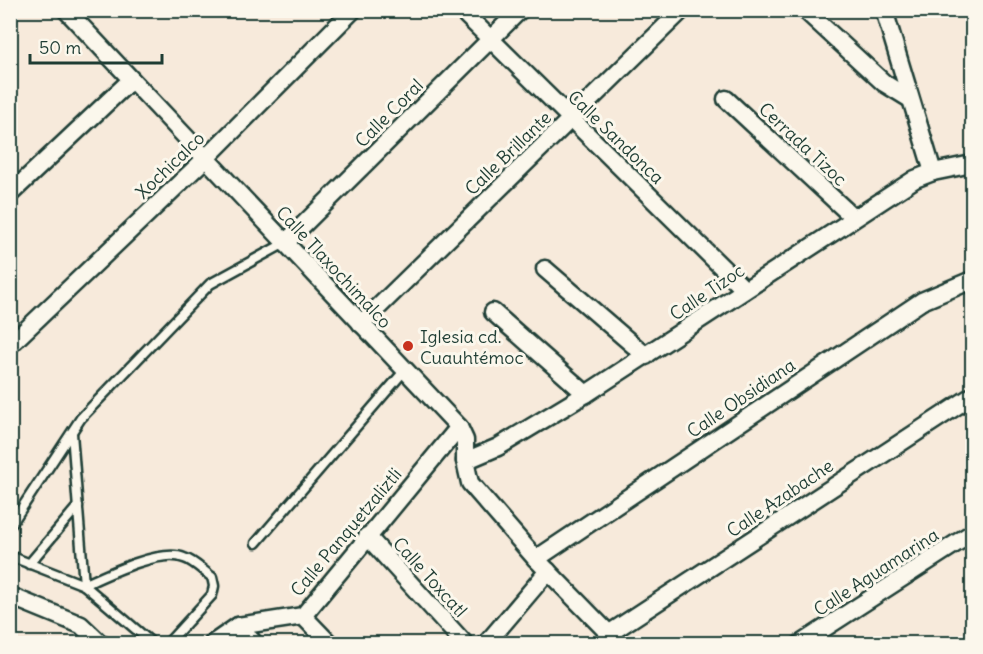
<svg xmlns="http://www.w3.org/2000/svg" width="983" height="654" font-family="Delius,sans-serif">
<rect width="100%" height="100%" fill="#f7eadb"/>
<filter id="ink" filterUnits="userSpaceOnUse"><feTurbulence type="fractalNoise" baseFrequency=".0167" numOctaves="2"/><feDisplacementMap in="SourceGraphic" scale="12" xChannelSelector="R" yChannelSelector="G"/><feConvolveMatrix kernelMatrix="1 2 1 2 8 2 1 2 1" color-interpolation-filters="sRGB"/></filter>
<g filter="url(#ink)">
<g fill="none" stroke-linecap="round" stroke-linejoin="round">
<g stroke="#1f3d34" stroke-width="13">
<g id="lane">
<path d="M72,433L84,585C106,575 161,548 184,558C194,561 203,571 212,577L214,586L212,595L167,644"/>
<polyline points="10,526 81,418 210,284 285,243"/>
<polyline points="256,543 405,370"/>
<polyline points="10,556 84,585 153,644"/>
<polyline points="29,564 78,506"/>
</g>
</g>
<g stroke="#1f3d34" stroke-width="21">
<g id="street">
<polyline points="66,10 459,427 465,440 465,461 470,483 536,559 619,644"/>
<polyline points="461,10 745,290"/>
<polyline points="884,10 933,172"/>
<polyline points="806,11 884,83 910,99"/>
<polyline points="726,99 854,218"/>
<polyline points="10,194 131,80"/>
<polyline points="285,243 520,10"/>
<polyline points="545,269 646,356"/>
<polyline points="493,312 586,394"/>
<polyline points="361,324 682,10"/>
<polyline points="10,345 205,159 353,10"/>
<polyline points="465,461 498,447 586,394 915,179 933,172 972,164"/>
<polyline points="367,536 465,644"/>
<polyline points="536,559 922,301 972,280"/>
<polyline points="10,596 81,625 101,644"/>
<polyline points="303,616 330,644"/>
<polyline points="238,626 255,644"/>
<polyline points="610,633 972,396"/>
<polyline points="212,644 238,626 303,616 459,427"/>
<polyline points="486,644 548,571"/>
<polyline points="800,644 972,533"/>
</g>
</g>
<use href="#lane" stroke="#fbf7ec" stroke-width="8"/>
<use href="#street" stroke="#fbf7ec" stroke-width="16"/>
</g>
</g>
<circle fill="#c8321e" stroke="#fbf7ec" stroke-width="2" cx="408" cy="346" r="6"/>
<g text-anchor="middle" dominant-baseline="central" stroke-width="6" stroke-linejoin="round" paint-order="stroke">
<g font-size="18" fill="#1f3d34" stroke="#fbf7ec">
<text transform="translate(389 113) rotate(-45)">Calle Coral</text>
<text transform="translate(616 137) rotate(44)">Calle Sandonca</text>
<text transform="translate(803 144) rotate(43)">Cerrada Tizoc</text>
<text transform="translate(508 153) rotate(-44)">Calle Brillante</text>
<text transform="translate(170 165) rotate(-44)">Xochicalco</text>
<text transform="translate(334 267) rotate(47)">Calle Tlaxochimalco</text>
<text transform="translate(707 292) rotate(-34)">Calle Tizoc</text>
<text transform="translate(741 398) rotate(-34)">Calle Obsidiana</text>
<text transform="translate(780 498) rotate(-34)">Calle Azabache</text>
<text transform="translate(346 532) rotate(-50)">Calle Panquetzaliztli</text>
<text transform="translate(876 572) rotate(-33)">Calle Aguamarina</text>
<text transform="translate(430 577) rotate(48)">Calle Toxcatl</text>
</g>
<g font-size="18" fill="#1f3d34" stroke="#fbf7ec" text-anchor="start">
<text x="420" y="336">Iglesia cd.<tspan x="420" dy="21">Cuauhtémoc</tspan></text>
</g>
</g>
<rect width="983" height="654" fill="none" stroke="#fbf7ec" stroke-width="36"/>
<rect x="18" y="18" width="947" height="618" fill="none" stroke="#1f3d34" stroke-width="2" filter="url(#ink)"/>
<path d="M30 54v9h132v-9" fill="none" stroke="#1f3d34" stroke-width="3"/>
<text x="39" y="54" font-size="18" fill="#1f3d34" stroke="#fbf7ec" stroke-width="4.5" paint-order="stroke">50 m</text>
</svg>
